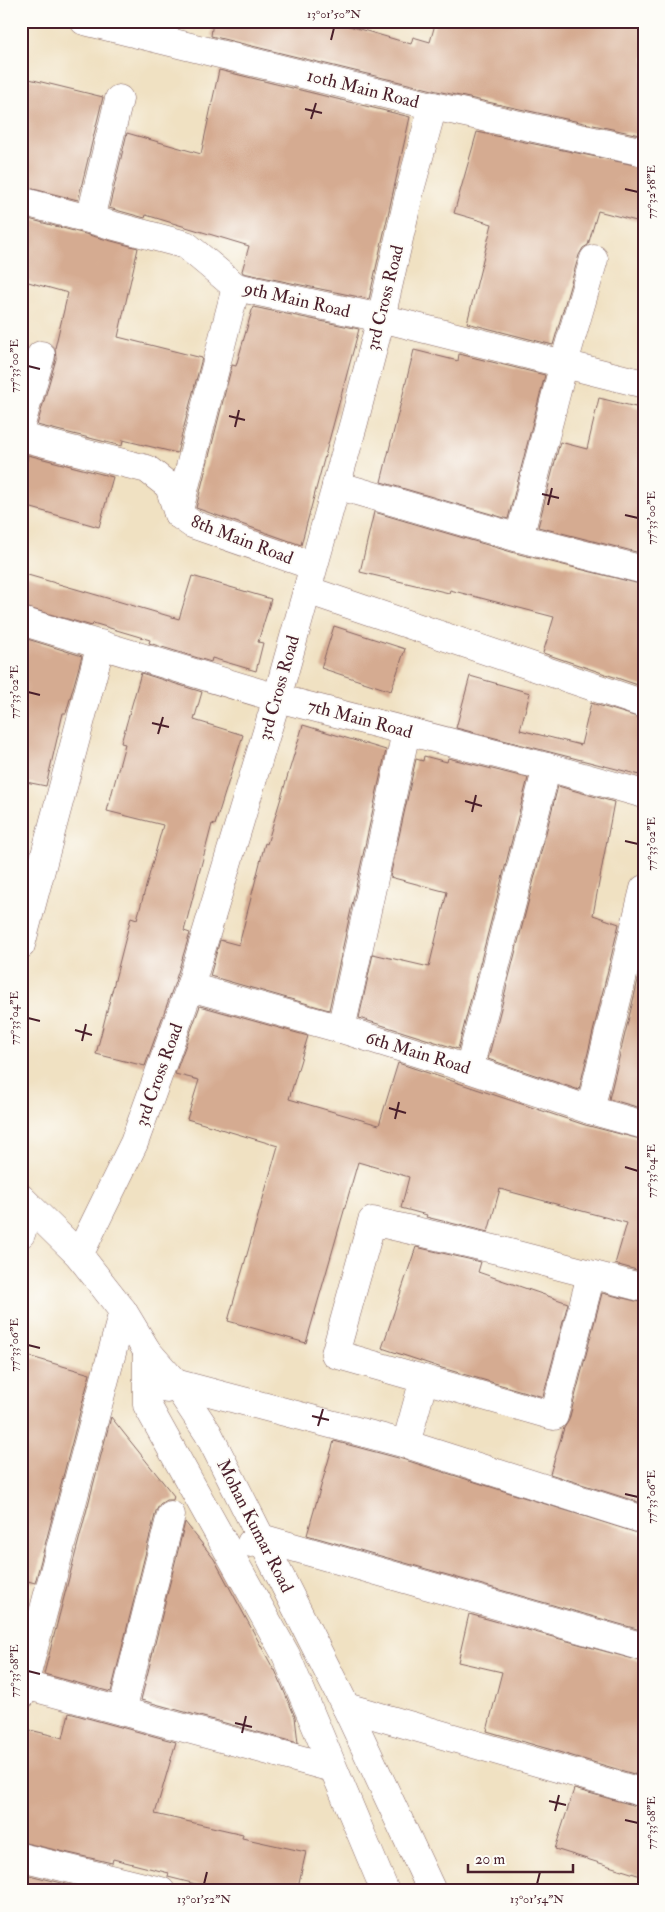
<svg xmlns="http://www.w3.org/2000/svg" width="665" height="1912" font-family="'IM FELL Double Pica',serif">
<rect width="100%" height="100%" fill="#fdfcf7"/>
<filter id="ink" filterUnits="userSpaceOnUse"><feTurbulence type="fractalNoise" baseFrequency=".02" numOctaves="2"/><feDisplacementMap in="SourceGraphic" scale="10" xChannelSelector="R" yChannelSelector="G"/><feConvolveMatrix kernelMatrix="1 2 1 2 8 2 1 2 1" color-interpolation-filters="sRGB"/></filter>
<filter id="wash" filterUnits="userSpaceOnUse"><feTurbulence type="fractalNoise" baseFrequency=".0096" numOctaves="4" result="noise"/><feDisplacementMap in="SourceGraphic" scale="20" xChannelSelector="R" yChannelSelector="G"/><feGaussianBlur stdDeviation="1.12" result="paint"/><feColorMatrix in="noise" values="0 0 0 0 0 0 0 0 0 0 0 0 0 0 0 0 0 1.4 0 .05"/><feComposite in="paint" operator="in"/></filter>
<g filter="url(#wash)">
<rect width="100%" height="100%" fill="#f0e1c2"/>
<g id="blocks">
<g fill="#d5ab91">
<polygon points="213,21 332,21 411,44 413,37 430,42 436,21 644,21 644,136 437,91 211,36"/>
<polygon points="219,70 410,117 369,299 243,273 242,271 249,246 146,215 145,218 109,208 127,133 201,154"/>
<polygon points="21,77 103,97 78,200 21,186"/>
<polygon points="477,132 644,167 644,223 598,211 588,245 583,248 579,255 553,345 467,323 492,224 454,213"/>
<polygon points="21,217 138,248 118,337 202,358 177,453 123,440 122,446 37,425 56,359 55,348 68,293 21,280"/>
<polygon points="253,307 359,329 301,545 196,508 232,365 236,366"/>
<polygon points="414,350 458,361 459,354 545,375 508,519 381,482"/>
<polygon points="599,398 644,409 644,554 538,527 560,442 587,449"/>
<polygon points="28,455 113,477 99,527 21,505 21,460 27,461"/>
<polygon points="374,512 515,553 644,585 644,687 543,653 554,617 450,590 449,593 360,572"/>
<polygon points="21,573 179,619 192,576 271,599 258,642 263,643 256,671 212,658 211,662 149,643 150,640 93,623 92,626 21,606"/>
<polygon points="334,626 405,649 391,691 321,668"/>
<polygon points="21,637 82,656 66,713 63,713 46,786 21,781"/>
<polygon points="141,673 202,692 194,720 243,735 215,825 212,824 184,931 190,933 175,982 145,1066 96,1054 131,917 137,919 163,825 107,811 125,744 121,743"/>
<polygon points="470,676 530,693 520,730 581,745 591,703 644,719 644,776 456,728"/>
<polygon points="303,725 386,750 329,1010 210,976 220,940 239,945 265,843 267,844"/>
<polygon points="424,756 447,762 448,758 528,778 458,1049 359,1018 373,954 429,967 447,892 390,877 416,759 423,761"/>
<polygon points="558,786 614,802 593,915 619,924 579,1090 488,1059"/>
<polygon points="644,956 644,1109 609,1099"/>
<polygon points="200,1006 308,1036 289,1099 379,1125 398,1063 585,1125 644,1140 644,1272 615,1264 627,1223 500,1189 488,1232 426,1217 427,1215 401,1208 409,1177 358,1162 306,1343 228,1321 278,1146 187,1119 199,1080 175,1074"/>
<polygon points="416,1247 481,1262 478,1272 568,1303 543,1397 442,1368 382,1348"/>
<polygon points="602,1293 644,1303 644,1504 550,1474 564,1428 569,1420"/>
<polygon points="21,1354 90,1374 35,1583 21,1579"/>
<polygon points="111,1417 174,1496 173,1500 166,1500 160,1504 156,1511 111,1692 44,1674"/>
<polygon points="334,1441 402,1459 644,1535 644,1631 307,1535"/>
<polygon points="185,1522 214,1559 274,1670 275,1670 295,1717 298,1743 141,1700"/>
<polygon points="469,1614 644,1662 644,1777 487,1731 502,1672 458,1662"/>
<polygon points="69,1713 176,1742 155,1814 243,1834 242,1838 306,1852 297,1891 224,1891 168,1877 169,1873 113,1859 112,1863 21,1842 21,1747 26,1729 63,1738"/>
<polygon points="574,1789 644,1808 644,1877 555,1849"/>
<polygon points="21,1873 94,1891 21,1891"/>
</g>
</g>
</g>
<g filter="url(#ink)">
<use href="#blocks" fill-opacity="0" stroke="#846360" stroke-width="1"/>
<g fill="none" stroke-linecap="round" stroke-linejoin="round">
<g stroke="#846360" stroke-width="29">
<g id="minor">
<polyline points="84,21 433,106 644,152"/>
<polyline points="21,201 186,245 236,287 381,318 644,384"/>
<polyline points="90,219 119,99"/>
<polyline points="21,424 41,355"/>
<polyline points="21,437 147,469 169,486 178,514 192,524 313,566"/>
<polyline points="336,485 519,538 644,570"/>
<polyline points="178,514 236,287"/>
<polyline points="519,538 564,363 594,259"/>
<polyline points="307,590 644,704"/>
<polyline points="21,621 277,698 547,767 644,794"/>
<polyline points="21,945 101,644"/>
<polyline points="190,987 341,1029 469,1069 590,1110 644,1125"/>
<polyline points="341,1029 406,732"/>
<polyline points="469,1069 547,767"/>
<polyline points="590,1110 644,889"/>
<polyline points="21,1198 79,1255 123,1311 147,1351 175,1383 208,1433 346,1707 432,1891"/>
<polyline points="21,1234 30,1207"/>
<polyline points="79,1255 134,1143 190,987 277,698 354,422 381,318 410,190 433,106"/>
<polyline points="591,1275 554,1416 335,1354 372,1221 502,1251 644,1288"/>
<polyline points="147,1351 147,1405 286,1655 385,1891"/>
<polyline points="167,1389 175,1383 406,1444 644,1520"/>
<polyline points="406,1444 424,1379"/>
<polyline points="251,1543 261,1538 644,1647"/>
<polyline points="21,1684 332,1768"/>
<polyline points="21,1696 123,1311"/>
<polyline points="346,1707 644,1793"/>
<polyline points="122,1711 171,1515"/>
<polyline points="21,1857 161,1891"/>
</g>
</g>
<use href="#minor" stroke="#fff" stroke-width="28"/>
</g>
</g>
<path fill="none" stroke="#4a1f2b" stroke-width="2" d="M331,40L334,28M305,109L322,113M311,119L316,103M625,189L638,192M28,366L40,369M229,416L245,420M235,427L239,410M542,494L559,498M548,505L552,488M625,515L638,518M28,692L40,695M152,723L169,727M158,734L163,717M465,801L482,806M472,812L476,795M625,841L638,844M28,1018L40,1021M75,1030L92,1035M82,1041L86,1024M389,1108L406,1113M395,1119L399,1102M625,1167L638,1171M28,1345L40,1348M312,1416L329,1420M318,1426L323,1409M625,1494L638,1497M28,1671L40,1674M235,1723L252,1727M242,1733L246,1716M549,1801L566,1805M555,1811L559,1795M625,1820L638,1823M204,1884L207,1872M537,1884L540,1872"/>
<g text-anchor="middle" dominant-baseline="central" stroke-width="4" stroke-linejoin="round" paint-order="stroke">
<g font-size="18" fill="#4a1f2b" stroke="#fdfcf7">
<text transform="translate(363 89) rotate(14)">10th Main Road</text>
<text transform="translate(385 298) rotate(-76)">3rd Cross Road</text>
<text transform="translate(297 300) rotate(13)">9th Main Road</text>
<text transform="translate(242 540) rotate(21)">8th Main Road</text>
<text transform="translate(279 688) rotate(-74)">3rd Cross Road</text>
<text transform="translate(360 719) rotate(15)">7th Main Road</text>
<text transform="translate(418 1053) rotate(17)">6th Main Road</text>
<text transform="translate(159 1075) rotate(-70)">3rd Cross Road</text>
<text transform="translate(255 1526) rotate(63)">Mohan Kumar Road</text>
</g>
</g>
<rect width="665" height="1912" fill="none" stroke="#fdfcf7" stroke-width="55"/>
<path d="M468 1864v8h105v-8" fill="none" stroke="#4a1f2b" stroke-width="2.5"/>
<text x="475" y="1864" font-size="15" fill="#4a1f2b" stroke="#fdfcf7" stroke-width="4" paint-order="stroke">20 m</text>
<rect x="28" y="28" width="610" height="1856" fill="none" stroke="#4a1f2b" stroke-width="2"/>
<g font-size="12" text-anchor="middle" fill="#4a1f2b">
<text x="334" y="18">13°01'50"N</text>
<text transform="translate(651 192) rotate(-90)" y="4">77°32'58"E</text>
<text transform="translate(14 366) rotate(-90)" y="4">77°33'00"E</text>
<text transform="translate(651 518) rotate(-90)" y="4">77°33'00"E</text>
<text transform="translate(14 692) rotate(-90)" y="4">77°33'02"E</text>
<text transform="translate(651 844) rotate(-90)" y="4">77°33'02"E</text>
<text transform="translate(14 1018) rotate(-90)" y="4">77°33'04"E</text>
<text transform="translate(651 1171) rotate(-90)" y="4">77°33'04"E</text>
<text transform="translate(14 1345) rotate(-90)" y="4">77°33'06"E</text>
<text transform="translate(651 1497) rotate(-90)" y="4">77°33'06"E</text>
<text transform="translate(14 1671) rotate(-90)" y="4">77°33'08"E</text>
<text transform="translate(651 1823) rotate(-90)" y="4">77°33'08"E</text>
<text x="204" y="1903">13°01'52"N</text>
<text x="537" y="1903">13°01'54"N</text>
</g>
</svg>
